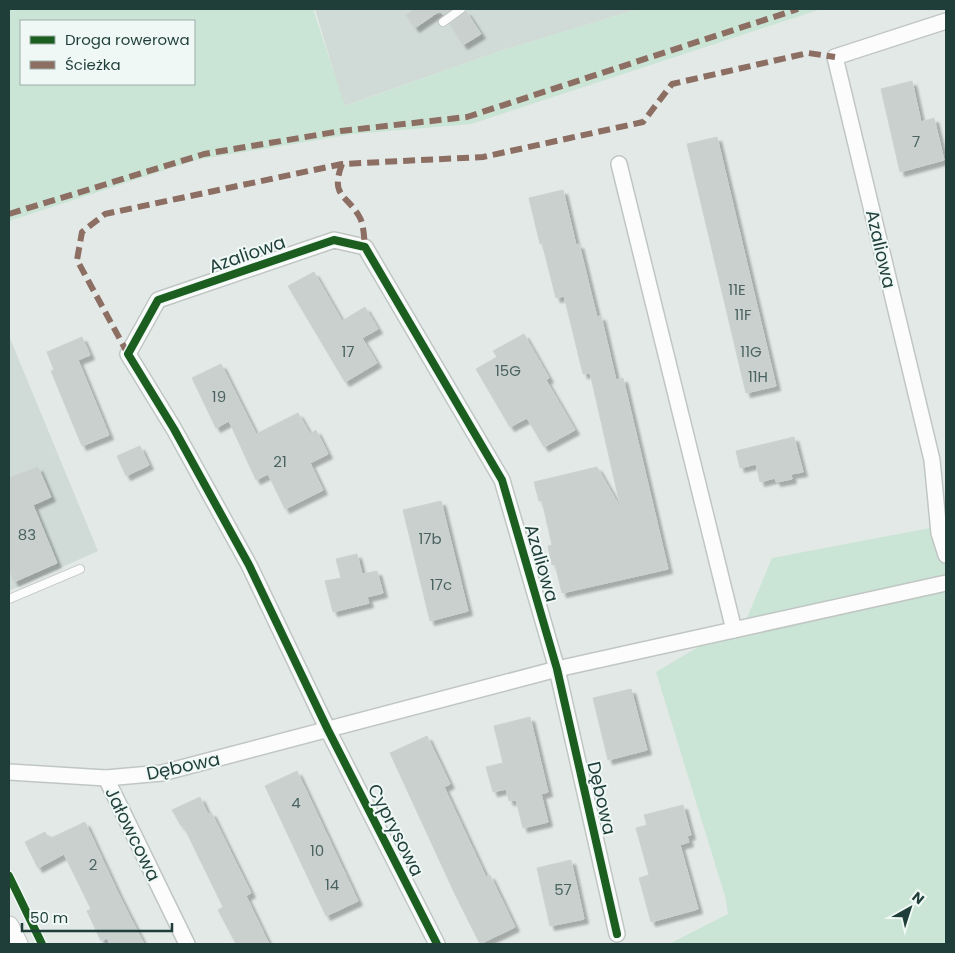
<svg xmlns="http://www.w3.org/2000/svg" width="955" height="953" font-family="Poppins,sans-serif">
<defs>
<filter id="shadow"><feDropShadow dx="4.5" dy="4.5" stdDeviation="1" flood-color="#0004"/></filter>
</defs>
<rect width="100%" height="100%" fill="#e3e9e7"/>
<g fill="#d0dbd7">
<polygon points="315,9 638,9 497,52 344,106"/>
<polygon points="9,336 98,551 9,591"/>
</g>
<g fill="#cae4d5" fill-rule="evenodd">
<path d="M9,9H313L345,106L497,52L638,9H821L471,124L353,134L196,160L9,221ZM21,21H194V84H21Z"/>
<polygon points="946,525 946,944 669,944 728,914 725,896 656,672 747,618 772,558"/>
</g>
<g fill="#cad0ce" stroke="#cbd2d0" filter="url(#shadow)">
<polygon points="414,9 452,9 443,15 441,10 415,28 406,15"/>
<polygon points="466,11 481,34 463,45 450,24"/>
<polygon points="912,81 921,122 934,118 944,160 900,172 881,89"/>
<polygon points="717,137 776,386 746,393 687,144"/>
<polygon points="563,190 576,245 579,244 597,317 601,316 616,380 623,378 668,569 562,593 555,564 552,565 548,546 552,545 542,501 539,501 534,482 597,467 621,509 590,373 583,374 564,296 556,298 542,243 540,244 529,198"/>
<polygon points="314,272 342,321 365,307 378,329 362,338 377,363 345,382 288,286"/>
<polygon points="524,334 549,378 546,380 575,430 544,447 527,418 510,427 476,369 497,357 493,351"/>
<polygon points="82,337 90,355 78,360 109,435 82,446 51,371 54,370 47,352"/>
<polygon points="221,364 256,434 298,413 310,434 316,430 328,454 310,463 323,490 285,509 268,474 256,480 229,421 216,428 192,378"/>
<polygon points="794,437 803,472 791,474 792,479 776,482 775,478 760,482 756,464 740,468 736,451"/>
<polygon points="140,446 149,465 126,476 117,456"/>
<polygon points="38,467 51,497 33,505 57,563 14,582 9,569 9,478"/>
<polygon points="441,501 468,611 430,621 403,510"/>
<polygon points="357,554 362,574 377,571 383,593 367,597 369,603 333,612 325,581 341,578 336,559"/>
<polygon points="631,689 647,750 608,760 593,698"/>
<polygon points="530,717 548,792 541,794 548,822 523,828 516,800 509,801 506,789 493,792 486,767 503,763 494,726"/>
<polygon points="427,736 450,784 444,787 486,877 490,875 515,927 480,944 454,892 390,753"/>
<polygon points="297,771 358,901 326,916 265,786"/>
<polygon points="200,797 208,814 211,812 251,893 246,896 269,944 236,944 218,910 223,907 183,825 181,826 172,810"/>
<polygon points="683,805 691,835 687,836 689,842 680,845 698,909 651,922 639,878 649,875 636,828 647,825 644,815"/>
<polygon points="85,822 119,895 144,944 110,944 107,938 101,941 87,911 91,909 64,854 38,868 25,842 45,832 49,839"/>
<polygon points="571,860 584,919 550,926 537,868"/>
</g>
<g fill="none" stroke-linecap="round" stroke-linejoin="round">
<g stroke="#c0c6c4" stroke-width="10">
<g id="service">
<polyline points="443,22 461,9"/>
<polyline points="9,599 80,569"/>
</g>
</g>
<g stroke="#c0c6c4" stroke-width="18">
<g id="minor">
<polyline points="946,21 835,57 932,460 939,533 946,555"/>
<polyline points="619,164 734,630"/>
<polyline points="9,772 106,778 162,773 557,669 946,583"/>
<polyline points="106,778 187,944"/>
<polyline points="437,944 328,730 249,565 174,429 128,354 158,300 334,240 365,247 502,480 557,669 617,934"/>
</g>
</g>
<g stroke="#c0c6c4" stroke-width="21">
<polyline id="tertiary" points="9,926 18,944"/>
</g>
<use href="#service" stroke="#fbfcfb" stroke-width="8"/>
<use href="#minor" stroke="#fbfcfb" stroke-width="15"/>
<use href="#tertiary" stroke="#fbfcfb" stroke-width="19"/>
<g stroke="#8d6e63" stroke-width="6" stroke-dasharray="12 6" stroke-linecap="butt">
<path d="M342,164C330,196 346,194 359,216C364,224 364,238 365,247"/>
<polyline points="9,214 204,154 341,131 467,117 798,9"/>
<polyline points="128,354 77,260 82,232 105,214 342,164 483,157 643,122 672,84 808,53 835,57"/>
</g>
<g stroke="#f0f8f5" stroke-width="11">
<g id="cycleway">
<polyline points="9,876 42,944"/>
<polyline points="437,944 328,730 249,565 174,429 128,354 158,300 334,240 365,247 502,480 557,669 617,934"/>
</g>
</g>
<use href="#cycleway" stroke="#1b5e20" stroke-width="8"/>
</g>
<g text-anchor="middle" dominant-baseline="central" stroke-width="4" stroke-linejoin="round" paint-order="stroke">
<g font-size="15" fill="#4a6360">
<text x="916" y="141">7</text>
<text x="737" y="289">11E</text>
<text x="743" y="314">11F</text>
<text x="348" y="351">17</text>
<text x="751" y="351">11G</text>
<text x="508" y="370">15G</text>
<text x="758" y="376">11H</text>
<text x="219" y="396">19</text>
<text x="280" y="461">21</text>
<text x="27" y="534">83</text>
<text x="430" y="538">17b</text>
<text x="441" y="584">17c</text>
<text x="296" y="802">4</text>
<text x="317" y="850">10</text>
<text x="93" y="864">2</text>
<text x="332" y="884">14</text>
<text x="563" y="889">57</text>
</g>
<g font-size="18" fill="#1f3e3a" stroke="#f0f8f5">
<text transform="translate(881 249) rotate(77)">Azaliowa</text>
<text transform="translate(247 254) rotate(-19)">Azaliowa</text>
<text transform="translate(542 563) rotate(74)">Azaliowa</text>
<text transform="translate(183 766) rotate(-12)">Dębowa</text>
<text transform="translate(602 798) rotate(77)">Dębowa</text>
<text transform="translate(396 830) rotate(63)">Cyprysowa</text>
<text transform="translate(133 834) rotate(64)">Jałowcowa</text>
</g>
</g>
<rect width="955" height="953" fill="none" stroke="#1f3e3a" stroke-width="20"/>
<rect x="20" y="20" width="175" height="65" fill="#f0f8f5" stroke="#9caeaa"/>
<rect x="30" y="36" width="25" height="8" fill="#1b5e20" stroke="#9caeaa"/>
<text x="65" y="45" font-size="15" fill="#1f3e3a">Droga rowerowa</text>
<rect x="30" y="61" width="25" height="8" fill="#8d6e63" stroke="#9caeaa"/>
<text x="65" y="70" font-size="15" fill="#1f3e3a">Ścieżka</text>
<g transform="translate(910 908) rotate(39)" stroke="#f0f8f5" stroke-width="4" paint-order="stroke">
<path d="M0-4L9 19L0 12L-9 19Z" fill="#1f3e3a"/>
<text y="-8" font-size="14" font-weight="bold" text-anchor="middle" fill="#1f3e3a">N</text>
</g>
<path d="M22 923v8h150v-8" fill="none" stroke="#1f3e3a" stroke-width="2.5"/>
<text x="30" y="923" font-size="15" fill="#1f3e3a" stroke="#f0f8f5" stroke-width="4" paint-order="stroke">50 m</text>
</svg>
